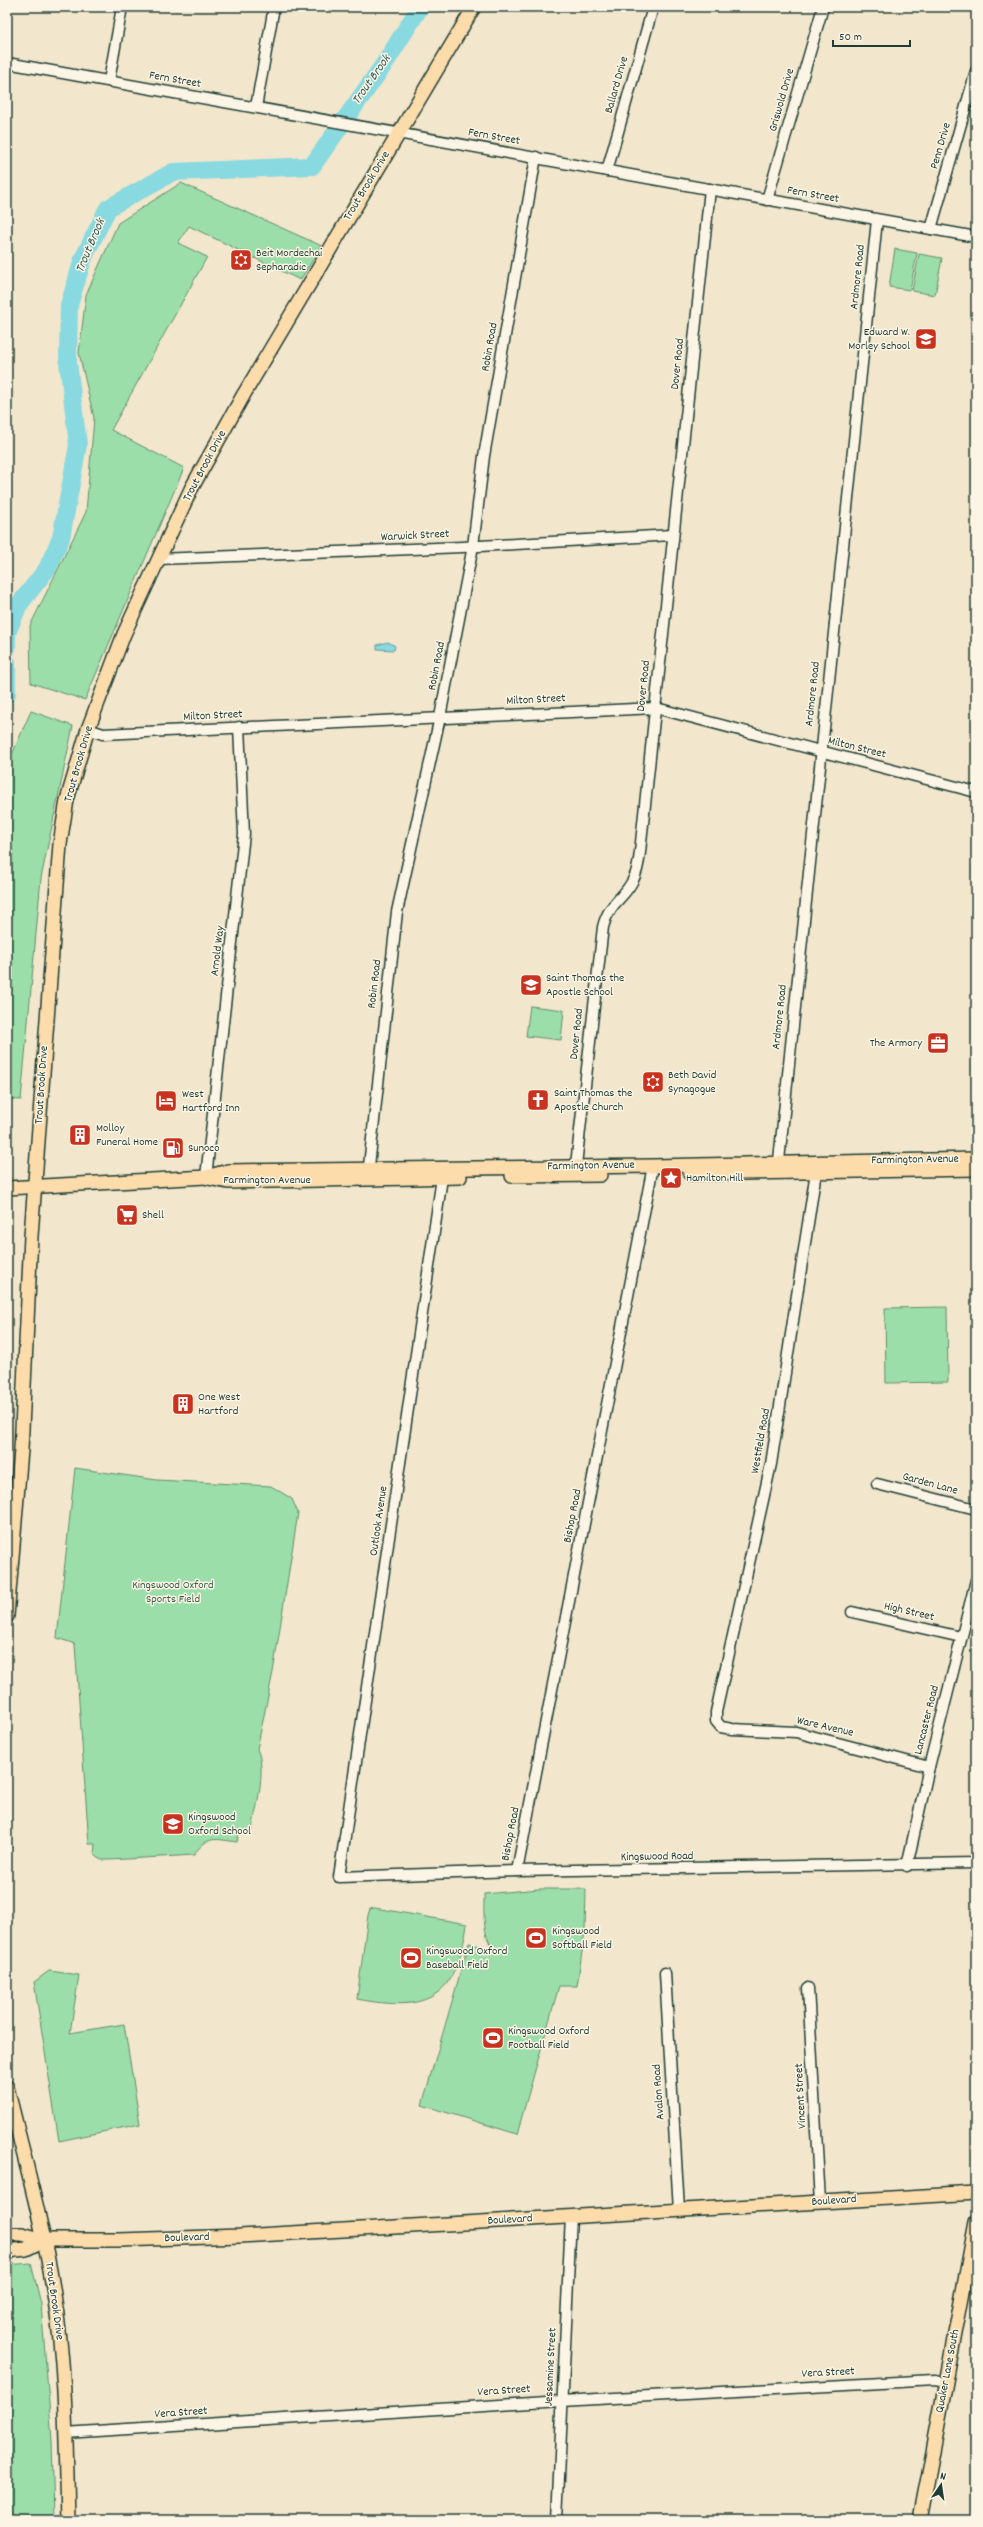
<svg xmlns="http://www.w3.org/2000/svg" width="983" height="2527" font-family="Dekko,sans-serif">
<rect width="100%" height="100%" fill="#f2e6cc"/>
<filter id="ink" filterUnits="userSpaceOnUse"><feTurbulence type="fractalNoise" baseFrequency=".025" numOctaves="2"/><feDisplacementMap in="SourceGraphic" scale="8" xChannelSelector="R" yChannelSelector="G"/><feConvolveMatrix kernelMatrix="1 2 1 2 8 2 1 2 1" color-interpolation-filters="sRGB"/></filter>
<g filter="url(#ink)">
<g fill="#9cdea9" stroke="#5e8e6e">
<polygon points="181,183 322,246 300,280 189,226 178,243 207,257 111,430 184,468 85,700 31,683 30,626 86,512 94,418 79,353 86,295 118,223"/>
<polygon points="895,249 917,253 910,290 889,287"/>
<polygon points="919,254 942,258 935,295 912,291"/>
<polygon points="31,711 73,726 41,878 21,1100 7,1099 7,766"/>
<polygon points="530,1006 564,1010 561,1040 526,1036"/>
<polygon points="947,1307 948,1382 886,1383 885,1308"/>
<path d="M75,1468L157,1480L271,1486L292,1499L298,1513L273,1672L257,1749C267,1769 256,1808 252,1830L239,1831L237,1842C215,1839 207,1835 194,1855L110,1860H101L94,1854L95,1844H89L75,1644L57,1638Z"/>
<path d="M539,1889H586L585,1931L577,1986H559L517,2134L422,2105L469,1943L494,1950C482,1935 484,1912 484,1894Z"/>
<path d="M375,1908L467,1924C456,1998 429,2013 357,1999L368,1915L370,1909Z"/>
<polygon points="49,1971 79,1975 70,2033 124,2024 140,2124 59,2141 34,1982"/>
<polygon points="31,2263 41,2304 52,2440 54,2520 7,2520 7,2265"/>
</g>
<polygon fill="#88d9e0" stroke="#5e9b9b" points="388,642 395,646 394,650 377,649 377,645"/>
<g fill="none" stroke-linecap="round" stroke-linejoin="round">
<g stroke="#88d9e0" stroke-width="18">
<polyline points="7,648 7,633 18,606 47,569 61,538 78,445 68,362 69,305 83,259 108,208 173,172 312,166 385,63 420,7"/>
<polyline points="7,663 7,694"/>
</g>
<g stroke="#1f3d34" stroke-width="13">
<g id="minor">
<polyline points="7,63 976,237"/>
<polyline points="109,81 122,7"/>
<polyline points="256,107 274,7"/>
<polyline points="607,171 653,7"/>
<polyline points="767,200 823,7"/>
<polyline points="931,229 976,71"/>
<polyline points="158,559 462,547 672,535"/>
<polyline points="88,729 103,734 656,708 976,792"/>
<polyline points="817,1165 771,1464 716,1712 716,1721 721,1727 732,1729 796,1732 929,1767"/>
<polyline points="778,1170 877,220"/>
<polyline points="443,1171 339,1877 517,1871 976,1863"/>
<path d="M575,1174L603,927C609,902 624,899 633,880C638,871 639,861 640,852L710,189"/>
<polyline points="368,1175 397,912 440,717 473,546 484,456 536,157"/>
<polyline points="206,1177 244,834 239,727"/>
<polyline points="877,1484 976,1509"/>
<polyline points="852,1612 961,1637"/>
<polyline points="907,1866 929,1767 976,1580"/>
<polyline points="517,1871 653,1166"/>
<polyline points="665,1973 679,2210"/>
<polyline points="808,1988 820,2202"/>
<polyline points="65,2433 562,2401 934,2380 945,2382"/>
<polyline points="557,2520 571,2216"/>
</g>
</g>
<g stroke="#1f3d34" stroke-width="16">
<g id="major">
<polyline points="690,1174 976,1169"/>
<polyline points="512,1176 600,1175"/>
<polyline points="208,1178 228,1182 460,1177"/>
<polyline points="7,1188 206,1177 228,1171 653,1166 976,1159"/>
<polyline points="7,1616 21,1450 31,1236 60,844 67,800 88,729 124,634 191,489 244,394 474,7"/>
<path d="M7,2087C23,2154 42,2220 53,2288C66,2364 66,2443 68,2520"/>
<polyline points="7,2234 22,2234 44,2240 119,2240 240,2236 976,2193"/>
<polyline points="7,2251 26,2249 44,2240"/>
<polyline points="920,2520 976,2222"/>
</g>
</g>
<use href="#minor" stroke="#fcf5e5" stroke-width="10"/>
<use href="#major" stroke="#fddcac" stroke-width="13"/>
</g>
</g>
<defs>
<g id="synagogue-square" transform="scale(1.15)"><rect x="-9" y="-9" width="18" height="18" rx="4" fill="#c8321e" stroke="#fcf5e5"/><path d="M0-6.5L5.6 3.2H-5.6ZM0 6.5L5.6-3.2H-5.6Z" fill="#fff"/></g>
<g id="school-square" transform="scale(1.15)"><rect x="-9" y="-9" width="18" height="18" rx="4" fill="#c8321e" stroke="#fcf5e5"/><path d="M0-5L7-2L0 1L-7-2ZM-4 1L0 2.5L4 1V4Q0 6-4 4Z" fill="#fff"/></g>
<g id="office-square" transform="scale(1.15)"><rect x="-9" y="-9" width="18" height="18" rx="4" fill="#c8321e" stroke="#fcf5e5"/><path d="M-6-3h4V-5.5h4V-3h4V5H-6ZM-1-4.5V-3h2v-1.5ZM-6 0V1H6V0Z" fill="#fff"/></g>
<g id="church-square" transform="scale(1.15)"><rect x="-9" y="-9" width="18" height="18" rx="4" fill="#c8321e" stroke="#fcf5e5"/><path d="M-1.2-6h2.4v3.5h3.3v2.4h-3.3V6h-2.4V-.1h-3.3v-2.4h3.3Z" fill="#fff"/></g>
<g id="hotel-square" transform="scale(1.15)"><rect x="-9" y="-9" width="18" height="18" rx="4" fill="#c8321e" stroke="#fcf5e5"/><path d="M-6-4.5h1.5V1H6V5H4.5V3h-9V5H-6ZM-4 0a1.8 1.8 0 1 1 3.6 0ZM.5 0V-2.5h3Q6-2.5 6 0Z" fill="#fff"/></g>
<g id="building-square" transform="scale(1.15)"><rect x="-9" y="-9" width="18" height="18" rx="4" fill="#c8321e" stroke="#fcf5e5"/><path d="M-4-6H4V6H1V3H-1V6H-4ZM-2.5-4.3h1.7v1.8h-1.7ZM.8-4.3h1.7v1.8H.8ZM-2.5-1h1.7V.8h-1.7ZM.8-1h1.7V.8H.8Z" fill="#fff"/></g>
<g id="fuel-square" transform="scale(1.15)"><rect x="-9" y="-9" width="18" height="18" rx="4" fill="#c8321e" stroke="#fcf5e5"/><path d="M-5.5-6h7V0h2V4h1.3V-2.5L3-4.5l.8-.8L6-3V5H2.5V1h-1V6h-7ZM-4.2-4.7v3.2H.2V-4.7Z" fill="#fff"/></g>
<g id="sight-square" transform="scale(1.15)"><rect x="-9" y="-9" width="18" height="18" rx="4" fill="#c8321e" stroke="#fcf5e5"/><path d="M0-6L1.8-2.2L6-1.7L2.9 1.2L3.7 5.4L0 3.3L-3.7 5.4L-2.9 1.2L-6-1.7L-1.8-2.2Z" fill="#fff"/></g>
<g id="supermarket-square" transform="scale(1.15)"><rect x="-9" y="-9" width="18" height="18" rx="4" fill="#c8321e" stroke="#fcf5e5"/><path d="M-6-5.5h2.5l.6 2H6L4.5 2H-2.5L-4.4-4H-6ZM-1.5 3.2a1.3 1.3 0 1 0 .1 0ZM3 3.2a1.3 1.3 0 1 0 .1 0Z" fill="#fff"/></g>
<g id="stadium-square" transform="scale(1.15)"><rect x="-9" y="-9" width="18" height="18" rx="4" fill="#c8321e" stroke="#fcf5e5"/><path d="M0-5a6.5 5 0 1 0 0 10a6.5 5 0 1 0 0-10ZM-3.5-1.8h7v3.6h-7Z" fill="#fff"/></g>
</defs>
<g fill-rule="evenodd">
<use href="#synagogue-square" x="241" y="260"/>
<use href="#school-square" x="926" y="339"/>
<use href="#school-square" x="531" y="985"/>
<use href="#office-square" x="938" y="1043"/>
<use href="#synagogue-square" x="653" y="1082"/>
<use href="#church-square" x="538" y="1100"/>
<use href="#hotel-square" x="166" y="1101"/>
<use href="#building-square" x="80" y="1135"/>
<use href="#fuel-square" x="173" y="1148"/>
<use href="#sight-square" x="671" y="1178"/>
<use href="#supermarket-square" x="127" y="1215"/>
<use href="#building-square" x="183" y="1404"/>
<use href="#school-square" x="173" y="1824"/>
<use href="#stadium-square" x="536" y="1938"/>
<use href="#stadium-square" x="411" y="1958"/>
<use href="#stadium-square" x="493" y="2038"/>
</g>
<g text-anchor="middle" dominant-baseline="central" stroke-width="3" stroke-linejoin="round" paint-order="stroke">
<g font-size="12" fill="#1f3d34" stroke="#fcf5e5">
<text transform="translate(175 80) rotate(10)">Fern Street</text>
<text transform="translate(617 85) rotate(-74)">Ballard Drive</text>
<text transform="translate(782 100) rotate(-74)">Griswold Drive</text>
<text transform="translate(494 137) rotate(10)">Fern Street</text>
<text transform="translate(941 146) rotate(-74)">Penn Drive</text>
<text transform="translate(367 186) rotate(-59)">Trout Brook Drive</text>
<text transform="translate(813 195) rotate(10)">Fern Street</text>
<text transform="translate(858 277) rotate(-84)">Ardmore Road</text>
<text transform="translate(490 347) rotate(-80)">Robin Road</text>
<text transform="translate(678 364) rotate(-84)">Dover Road</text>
<text transform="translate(205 466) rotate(-62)">Trout Brook Drive</text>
<text transform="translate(415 536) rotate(-3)">Warwick Street</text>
<text transform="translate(437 666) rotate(-79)">Robin Road</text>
<text transform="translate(644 686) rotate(-84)">Dover Road</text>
<text transform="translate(813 694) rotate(-84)">Ardmore Road</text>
<text transform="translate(536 700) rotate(-3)">Milton Street</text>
<text transform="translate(213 716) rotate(-3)">Milton Street</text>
<text transform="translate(857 748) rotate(14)">Milton Street</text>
<text transform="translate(79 764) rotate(-74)">Trout Brook Drive</text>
<text transform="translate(218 951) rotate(-83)">Arnold Way</text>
<text transform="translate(375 984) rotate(-83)">Robin Road</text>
<text transform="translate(780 1017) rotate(-84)">Ardmore Road</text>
<text transform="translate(577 1034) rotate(-84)">Dover Road</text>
<text transform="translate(42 1085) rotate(-86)">Trout Brook Drive</text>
<text transform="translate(915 1160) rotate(-1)">Farmington Avenue</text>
<text transform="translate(591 1166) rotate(-1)">Farmington Avenue</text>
<text x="267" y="1180">Farmington Avenue</text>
<text transform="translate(761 1441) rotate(-80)">Westfield Road</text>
<text transform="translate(930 1484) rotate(15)">Garden Lane</text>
<text transform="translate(573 1516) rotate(-79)">Bishop Road</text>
<text transform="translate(379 1521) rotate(-82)">Outlook Avenue</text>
<text transform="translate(909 1612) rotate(13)">High Street</text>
<text transform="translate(927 1720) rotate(-76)">Lancaster Road</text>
<text transform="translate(825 1727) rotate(13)">Ware Avenue</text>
<text transform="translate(511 1834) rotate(-79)">Bishop Road</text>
<text transform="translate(657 1857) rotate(-1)">Kingswood Road</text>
<text transform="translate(659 2092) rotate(-94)">Avalon Road</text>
<text transform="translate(801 2096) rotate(-93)">Vincent Street</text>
<text transform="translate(834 2201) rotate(-4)">Boulevard</text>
<text transform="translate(510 2220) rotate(-3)">Boulevard</text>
<text transform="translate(187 2238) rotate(-2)">Boulevard</text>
<text transform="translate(54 2301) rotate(82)">Trout Brook Drive</text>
<text transform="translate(551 2367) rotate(-87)">Jessamine Street</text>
<text transform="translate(948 2371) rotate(-79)">Quaker Lane South</text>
<text transform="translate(828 2373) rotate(-3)">Vera Street</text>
<text transform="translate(504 2391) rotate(-4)">Vera Street</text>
<text transform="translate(181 2413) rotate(-4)">Vera Street</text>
</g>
<g font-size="12" fill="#1f3d34" stroke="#fcf5e5" text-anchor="start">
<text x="256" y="253">Beit Mordechai<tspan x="256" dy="14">Sepharadic</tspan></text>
<text x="910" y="332" text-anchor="end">Edward W.<tspan x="910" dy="14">Morley School</tspan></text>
<text x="546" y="978">Saint Thomas the<tspan x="546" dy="14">Apostle School</tspan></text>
<text x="922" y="1043" text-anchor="end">The Armory</text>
<text x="668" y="1075">Beth David<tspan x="668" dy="14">Synagogue</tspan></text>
<text x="554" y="1093">Saint Thomas the<tspan x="554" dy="14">Apostle Church</tspan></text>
<text x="182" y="1094">West<tspan x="182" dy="14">Hartford Inn</tspan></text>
<text x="96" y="1128">Molloy<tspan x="96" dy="14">Funeral Home</tspan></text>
<text x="188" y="1148">Sunoco</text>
<text x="686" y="1178">Hamilton Hill</text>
<text x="142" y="1215">Shell</text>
<text x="198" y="1397">One West<tspan x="198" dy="14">Hartford</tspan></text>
<text x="188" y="1817">Kingswood<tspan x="188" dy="14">Oxford School</tspan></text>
<text x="552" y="1931">Kingswood<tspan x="552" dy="14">Softball Field</tspan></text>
<text x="426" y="1951">Kingswood Oxford<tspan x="426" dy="14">Baseball Field</tspan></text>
<text x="508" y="2031">Kingswood Oxford<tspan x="508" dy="14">Football Field</tspan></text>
</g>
<g font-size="12" fill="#385d4b" stroke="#fcf5e5">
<text x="173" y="1585">Kingswood Oxford<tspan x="173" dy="14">Sports Field</tspan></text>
</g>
<g font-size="13" font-style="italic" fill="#345c56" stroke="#fcf5e5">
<text transform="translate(372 80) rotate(-55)">Trout Brook</text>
<text transform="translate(91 246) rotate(-67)">Trout Brook</text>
</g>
</g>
<rect width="983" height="2527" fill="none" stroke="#fcf5e5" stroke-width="24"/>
<rect x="12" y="12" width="959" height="2503" fill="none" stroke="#1f3d34" stroke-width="1.5" filter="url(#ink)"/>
<g transform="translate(941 2485) rotate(13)" stroke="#fcf5e5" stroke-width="3" paint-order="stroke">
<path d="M0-3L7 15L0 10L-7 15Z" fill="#1f3d34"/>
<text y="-6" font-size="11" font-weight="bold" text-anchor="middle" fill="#1f3d34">N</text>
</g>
<path d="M833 40v6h77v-6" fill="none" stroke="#1f3d34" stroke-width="2"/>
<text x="839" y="40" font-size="12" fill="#1f3d34" stroke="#fcf5e5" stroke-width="3" paint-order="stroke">50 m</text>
</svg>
